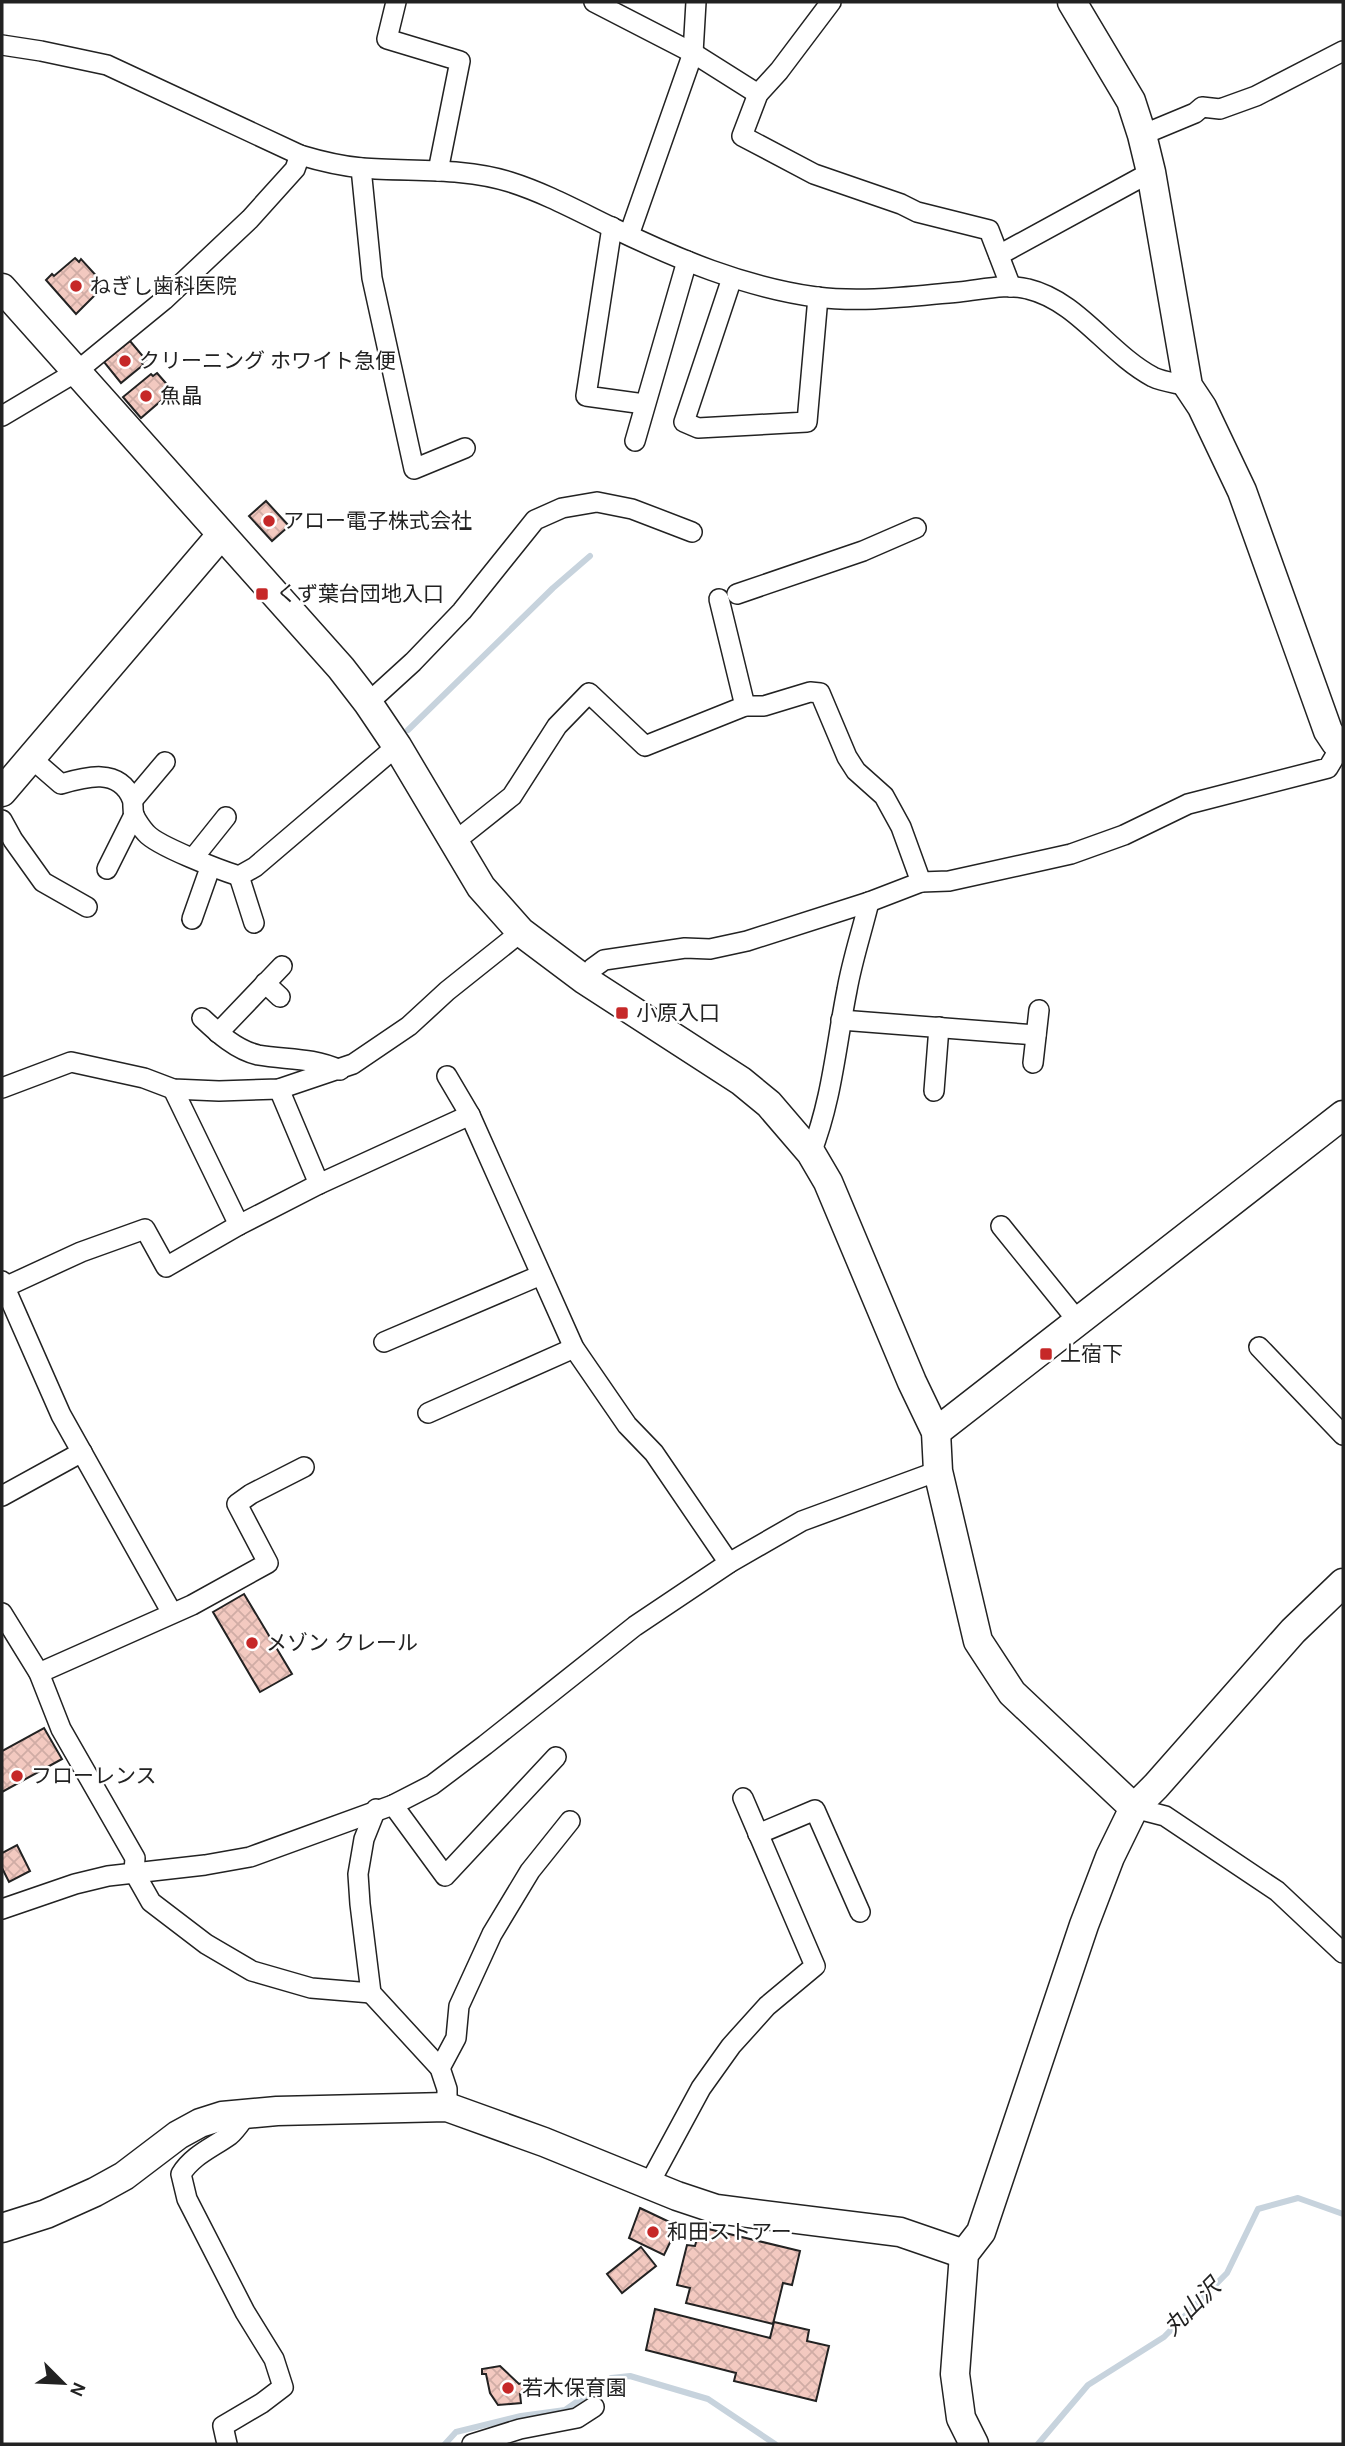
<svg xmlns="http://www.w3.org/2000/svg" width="1345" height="2446" font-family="Karla,'Noto Sans JP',sans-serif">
<defs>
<pattern id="building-cross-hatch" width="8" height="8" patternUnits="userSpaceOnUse" patternTransform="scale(1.75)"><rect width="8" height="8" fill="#f3c9c0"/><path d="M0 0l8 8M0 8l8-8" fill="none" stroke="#d0aca5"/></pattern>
</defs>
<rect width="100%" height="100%" fill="#fff"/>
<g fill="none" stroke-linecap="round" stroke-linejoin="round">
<g stroke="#c7d3dd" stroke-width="6">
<polyline points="408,730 553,588 590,556"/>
<polyline points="445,2444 456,2432 521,2416 565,2410 611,2378 630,2376 708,2399 775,2444"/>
<polyline points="1038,2444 1088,2385 1164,2337 1227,2273 1258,2209 1298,2198 1343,2214"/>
</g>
</g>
<g fill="url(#building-cross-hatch)" stroke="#222" stroke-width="2">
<polygon points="75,258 79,262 81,259 101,281 98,284 102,288 76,314 46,280 52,274 54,276"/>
<polygon points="130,341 146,360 142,363 143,365 121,383 104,362"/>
<polygon points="157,373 171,389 167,393 169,394 141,418 123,397 151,374 153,376"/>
<polygon points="266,501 289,526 272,541 249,516"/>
<polygon points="244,1594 292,1674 260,1692 213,1612"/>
<polygon points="44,1728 62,1759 2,1792 2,1751"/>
<polygon points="17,1845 30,1871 9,1882 2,1868 2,1853"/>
<polygon points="640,2208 678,2226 664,2255 629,2238"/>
<polygon points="700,2227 800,2251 792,2285 783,2283 773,2324 686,2303 690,2288 677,2285 687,2245 695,2246"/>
<polygon points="641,2247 656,2266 622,2293 607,2274"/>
<polygon points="655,2309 770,2338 774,2322 809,2330 807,2341 829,2346 816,2401 734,2381 736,2373 646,2350"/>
<polygon points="500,2366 519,2384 527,2382 528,2392 520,2394 521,2403 498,2405 490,2393 486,2374 482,2374 482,2369"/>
</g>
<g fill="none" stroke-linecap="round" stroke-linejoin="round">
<g stroke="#222" stroke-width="22">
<g id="street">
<polyline points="396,2 387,39 460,61 438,171"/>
<polyline points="594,2 693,53 758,94"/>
<polyline points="831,2 779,71 758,94 742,136 814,174 901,204 917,212 989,230 1011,287"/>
<path d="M2,45L41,51L107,65L300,155C320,161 341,166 362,168C410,172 463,167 510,182C545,193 578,211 611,227C677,259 744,287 816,297C864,303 912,296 959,292C981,290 1007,283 1028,289C1078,301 1108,353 1153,377C1163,382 1177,383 1188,386"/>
<polyline points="1142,135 1195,113 1202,107 1220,109 1256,96 1343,51"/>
<polyline points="361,168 372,278 414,469 465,448"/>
<polyline points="612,227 586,396 644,404"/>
<polyline points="629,235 693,53 696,2"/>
<polyline points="999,255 1151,172"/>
<polyline points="732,278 684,422 698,428 807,422 818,297"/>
<polyline points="2,416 76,372 164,300 250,219 295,169 300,155"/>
<polyline points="635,441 687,261"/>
<polyline points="737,594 863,551 916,528"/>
<polyline points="719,599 745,706"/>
<polyline points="368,703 413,662 462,611 535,520 562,508 597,502 632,509 692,532"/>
<path d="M31,758L61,784C85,777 119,767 132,799C134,804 132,809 134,815C136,820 142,829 146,833C157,846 220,870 239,876L255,867L397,746"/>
<polyline points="133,800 165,762"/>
<polyline points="2,820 13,840 43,882 87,907"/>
<polyline points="453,843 512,796 557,726 589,693 645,746 745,706 764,706 810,692 820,693 847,757 856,771 884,796 901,827 921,882"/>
<polyline points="194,857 226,817"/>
<polyline points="107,869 134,815"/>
<polyline points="239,876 254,923"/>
<polyline points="192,919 210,868"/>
<polyline points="585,980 593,968 604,960 685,948 710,949 747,941 869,902 921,882 949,881 1071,854 1124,835 1188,804 1328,768 1341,746"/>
<polyline points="265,983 280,997"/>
<path d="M202,1018C218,1033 236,1050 258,1055C287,1060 311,1057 340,1070"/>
<polyline points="841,1020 1036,1035"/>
<polyline points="218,1033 282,966"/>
<polyline points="1033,1063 1039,1010"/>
<polyline points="447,1076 470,1115 574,1348 627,1425 654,1453 729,1563"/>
<polyline points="2,1088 71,1062 144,1078 173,1089 219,1091 279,1089 353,1064 409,1026 447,991 521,932"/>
<polyline points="173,1089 239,1225"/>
<polyline points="279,1089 319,1184"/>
<polyline points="934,1091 939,1027"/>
<path d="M811,1153C832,1100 836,1045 847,990C852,961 862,931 869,902"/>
<polyline points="1001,1226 1077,1320"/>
<polyline points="2,1281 61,1415 172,1613"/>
<polyline points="5,1287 81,1252 145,1229 166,1267 239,1225 319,1184 470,1115"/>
<polyline points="384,1342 541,1275"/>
<polyline points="1259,1347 1343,1435"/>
<polyline points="428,1413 574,1348"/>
<polyline points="2,1496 82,1452"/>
<polyline points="2,1613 39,1673 61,1729 135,1858 134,1872 151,1902 206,1944 252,1971 311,1988 371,1993"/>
<polyline points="39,1673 192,1605 268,1563 237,1504 251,1494 304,1467"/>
<polyline points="393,1805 445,1876 556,1757"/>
<polyline points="1134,1808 1165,1816 1277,1891 1343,1953"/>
<polyline points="376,1809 364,1839 358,1874 360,1904 371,1993 440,2068 447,2089 447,2107"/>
<polyline points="758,1834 815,1810 860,1912"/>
<polyline points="2,1909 75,1884 108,1876 205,1865 250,1857 393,1805 432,1785 485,1745 635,1626 729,1563 802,1521 938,1471"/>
<polyline points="440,2068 456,2038 459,2006 492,1934 530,1871 570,1821"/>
<polyline points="649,2184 701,2088 731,2046 767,2006 815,1966 743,1798"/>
<path d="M227,2444L223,2426L262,2403L283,2387L274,2359L245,2312L187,2199L181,2174C193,2155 212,2148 230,2135C237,2129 242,2120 248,2113"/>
<polyline points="472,2444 520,2429 577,2418 594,2407"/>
</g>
</g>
<g stroke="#222" stroke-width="31">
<g id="secondary">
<polyline points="1072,2 1131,101 1142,135 1151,172 1188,386 1202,407 1242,491 1328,731 1336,743 1343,746"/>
<polyline points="2,288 341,668 368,703 397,746 481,887 521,932 585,980 741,1081 769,1104 811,1153 828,1182 912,1382 936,1432 938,1471 978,1641 1012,1693 1134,1808"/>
<polyline points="2,792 221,535"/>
<polyline points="936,1432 1343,1115"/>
<polyline points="2,2228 46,2214 95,2192 124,2176 178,2135 200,2123 222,2116 277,2111 447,2107 544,2142 677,2196 716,2209 900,2232 964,2254"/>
<polyline points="974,2444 961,2418 955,2374 964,2254 981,2232 1084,1925 1110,1857 1134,1808 1156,1786 1293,1631 1343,1583"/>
</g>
</g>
<use href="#street" stroke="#fff" stroke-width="19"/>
<use href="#secondary" stroke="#fff" stroke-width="28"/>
</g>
<g fill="#c62828" stroke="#fff" stroke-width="2.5">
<circle cx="76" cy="286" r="7"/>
<circle cx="125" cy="361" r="7"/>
<circle cx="146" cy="396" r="7"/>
<circle cx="269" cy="521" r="7"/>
<rect x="255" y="587" width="14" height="14" rx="3.5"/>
<rect x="615" y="1006" width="14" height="14" rx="3.5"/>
<rect x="1039" y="1347" width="14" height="14" rx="3.5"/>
<circle cx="252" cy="1643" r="7"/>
<circle cx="17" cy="1776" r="7"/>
<circle cx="653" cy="2232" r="7"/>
<circle cx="508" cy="2388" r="7"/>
</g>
<g text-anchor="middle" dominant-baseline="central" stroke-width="5" stroke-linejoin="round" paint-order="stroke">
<g font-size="21" fill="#222" stroke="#fff" text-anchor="start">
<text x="90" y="286">ねぎし歯科医院</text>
<text x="139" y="361">クリーニング ホワイト急便</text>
<text x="160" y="396">魚晶</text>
<text x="283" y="521">アロー電子株式会社</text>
<text x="276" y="594">くず葉台団地入口</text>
<text x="636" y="1013">小原入口</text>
<text x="1060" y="1354">上宿下</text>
<text x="266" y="1643">メゾン クレール</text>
<text x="31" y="1776">フローレンス</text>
<text x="667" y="2232">和田ストアー</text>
<text x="522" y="2388">若木保育園</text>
</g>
<g font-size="23" font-style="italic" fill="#222" stroke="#fff">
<text transform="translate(1192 2307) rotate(-45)">丸山沢</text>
</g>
</g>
<rect width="1345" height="2446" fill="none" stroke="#222222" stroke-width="7"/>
<g transform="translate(63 2383) rotate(114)" stroke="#ffffff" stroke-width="5" paint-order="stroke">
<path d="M0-5L12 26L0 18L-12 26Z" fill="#222222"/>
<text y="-10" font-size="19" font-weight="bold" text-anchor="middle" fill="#222222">N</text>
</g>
</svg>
